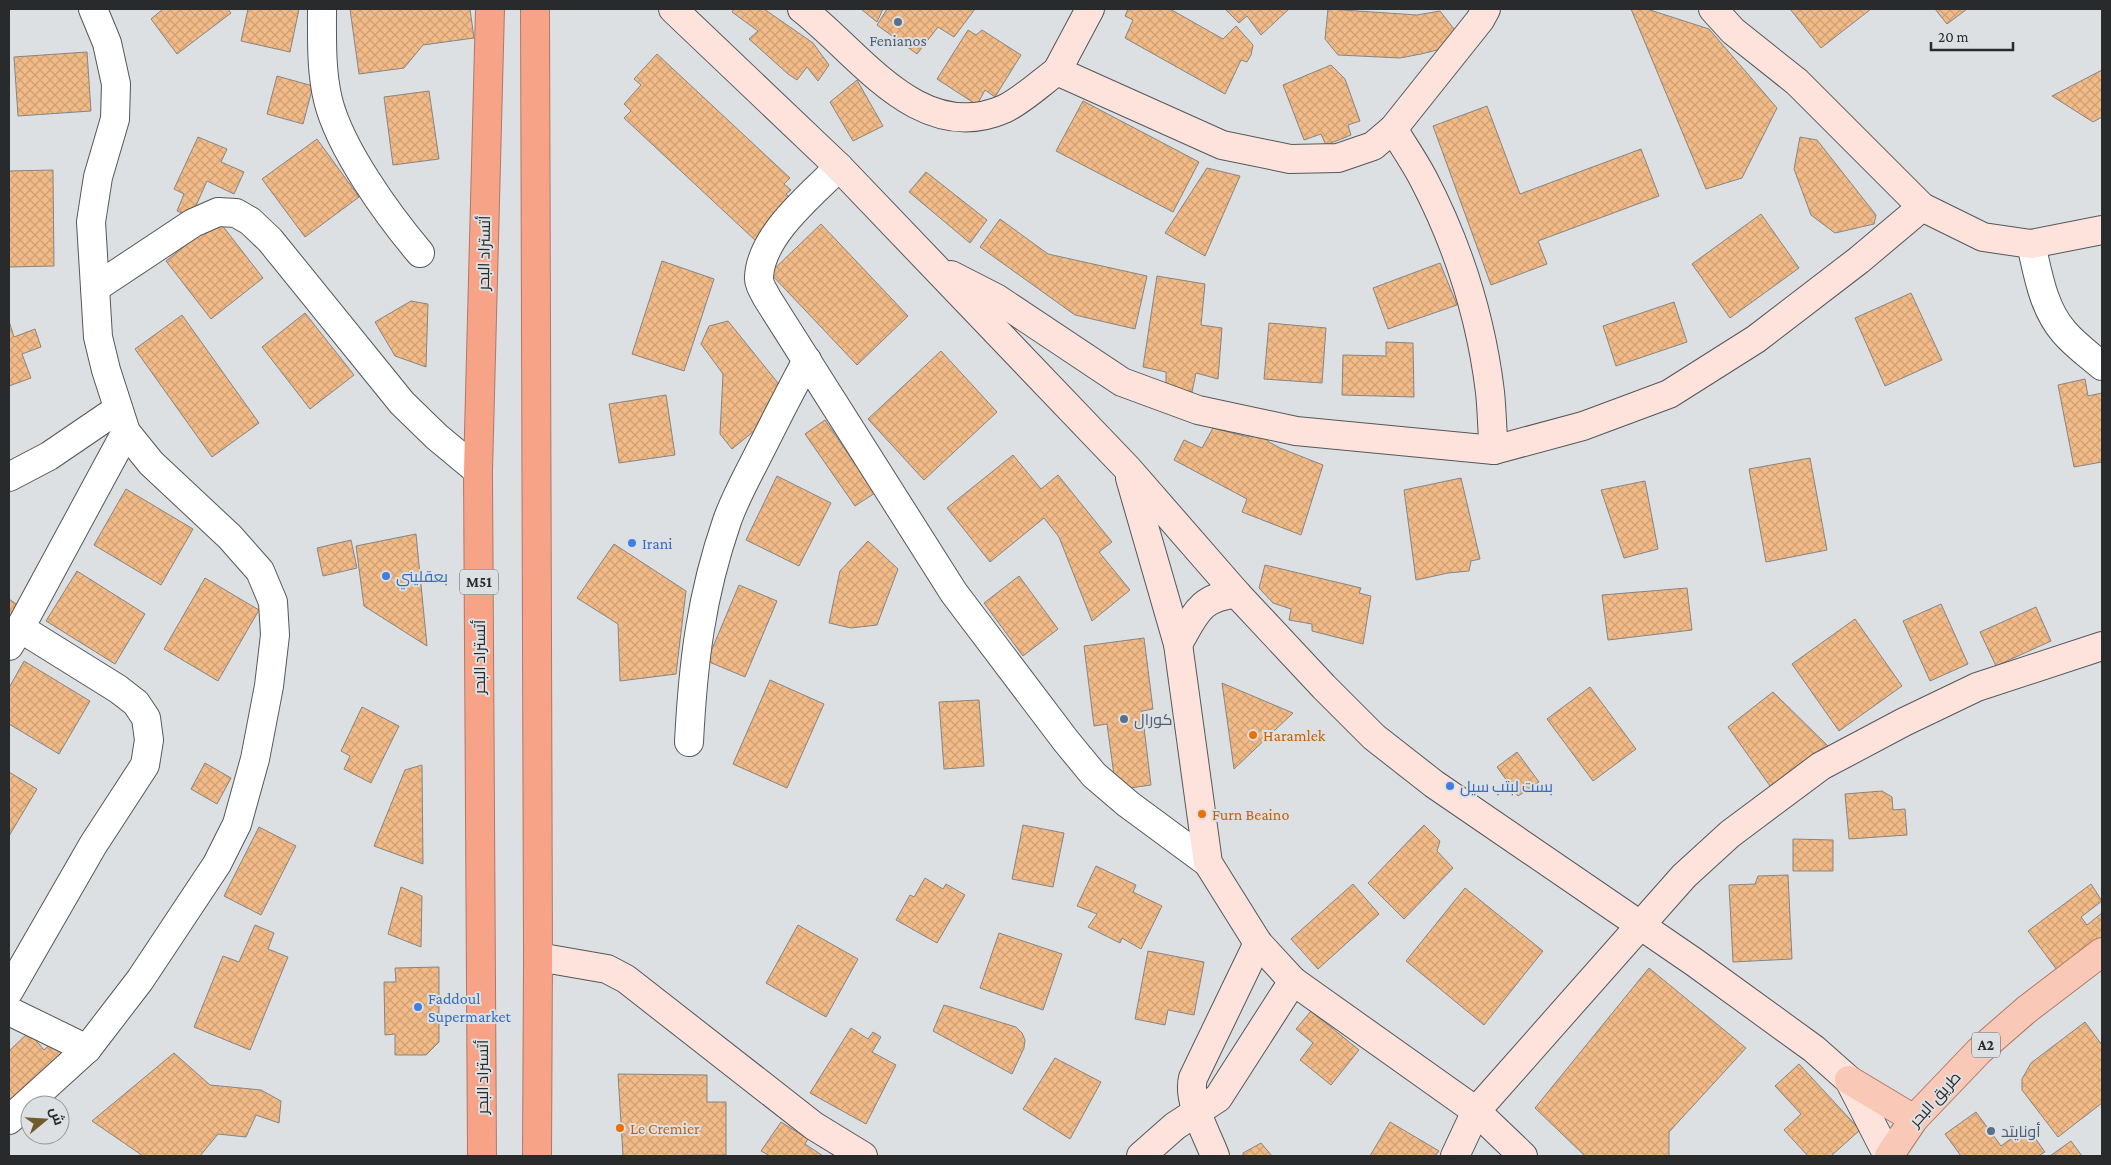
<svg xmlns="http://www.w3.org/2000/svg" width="2111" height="1165" font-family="'Crimson Pro',Cairo,serif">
<defs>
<pattern id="building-cross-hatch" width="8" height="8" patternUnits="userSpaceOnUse" patternTransform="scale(1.25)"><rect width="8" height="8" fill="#f1ba87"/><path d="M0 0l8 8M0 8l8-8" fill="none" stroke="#cfa075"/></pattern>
</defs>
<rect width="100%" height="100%" fill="#dde0e3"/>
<g fill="url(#building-cross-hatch)" stroke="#888582">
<polygon points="163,9 228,9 231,13 177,54 151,19"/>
<polygon points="248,9 299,9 290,52 241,41"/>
<polygon points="350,9 470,9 474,38 423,45 404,68 359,74"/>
<polygon points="734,9 764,9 813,43 829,65 818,81 807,67 797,80 788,74 749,39 758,31 732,12"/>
<polygon points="861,9 883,9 877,22"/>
<polygon points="887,9 975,9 954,37 938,27 917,54 877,25"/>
<polygon points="1128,9 1170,9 1223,39 1236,26 1253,45 1251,55 1247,62 1241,60 1225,94 1125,38 1133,20 1125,16"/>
<polygon points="1225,9 1289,9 1261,35 1247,16 1239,23"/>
<polygon points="1328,9 1417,15 1440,11 1457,33 1441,49 1421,54 1400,58 1338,55 1325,39"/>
<polygon points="1631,9 1647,9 1709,29 1777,108 1742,178 1706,189"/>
<polygon points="1790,9 1871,9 1821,48"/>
<polygon points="1935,9 1967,9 1947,24"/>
<polygon points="968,30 976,35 982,30 1021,55 995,97 985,90 977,105 937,79"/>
<polygon points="87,52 91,111 18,116 14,57"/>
<polygon points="657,54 790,178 784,184 791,190 786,194 793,201 756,241 624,118 631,111 624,104 641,85 634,79"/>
<polygon points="1331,65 1345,79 1360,121 1348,125 1351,135 1326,145 1321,134 1304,140 1283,85"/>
<polygon points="2102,70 2102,117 2093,122 2052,96"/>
<polygon points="277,76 313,86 303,124 267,114"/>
<polygon points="857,80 883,126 853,141 830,102"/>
<polygon points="429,91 439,159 393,165 384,97"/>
<polygon points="1083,101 1199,162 1173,212 1056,151"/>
<polygon points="1487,106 1520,194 1641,149 1659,196 1538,241 1547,264 1491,285 1433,126"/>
<polygon points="198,137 227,149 221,162 244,172 234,194 207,181 191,217 177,211 184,194 174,189"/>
<polygon points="1800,137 1817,140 1876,215 1874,224 1835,233 1811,215 1794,169"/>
<polygon points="317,139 359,197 305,237 262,179"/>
<polygon points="1207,168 1240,176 1205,256 1165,233"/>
<polygon points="53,170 54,266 9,267 9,171"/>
<polygon points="926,172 987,220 970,243 909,192"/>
<polygon points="1761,214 1799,268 1730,318 1692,264"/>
<polygon points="1000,219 1048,254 1147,276 1135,329 1075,315 980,247"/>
<polygon points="218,220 263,278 211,319 166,261"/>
<polygon points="821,224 908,316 857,365 770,273"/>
<polygon points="662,261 714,279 684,371 632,354"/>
<polygon points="1440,263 1457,305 1388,329 1373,288"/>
<polygon points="1157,276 1205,284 1201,325 1222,328 1218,379 1196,373 1192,392 1166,386 1166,372 1143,367"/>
<polygon points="1911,293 1942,360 1885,386 1855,318"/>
<polygon points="411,301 428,304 426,367 395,356 375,322"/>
<polygon points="1674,302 1687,342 1616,366 1603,326"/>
<polygon points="305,313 354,375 310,409 262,347"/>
<polygon points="182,315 259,423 212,457 135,349"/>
<polygon points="9,321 14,337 35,329 41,347 22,354 31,378 9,386"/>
<polygon points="728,321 782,388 771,417 732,449 720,434 723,374 701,344 709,326"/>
<polygon points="1269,323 1326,328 1322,383 1264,379"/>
<polygon points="1386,342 1413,343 1414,397 1342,395 1343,355 1386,356"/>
<polygon points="941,351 997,412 924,480 868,419"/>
<polygon points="2085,379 2088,396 2102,393 2102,462 2074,467 2058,385"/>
<polygon points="666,395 675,455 619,463 609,404"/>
<polygon points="825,420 875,493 855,506 805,434"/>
<polygon points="1213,428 1248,437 1259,433 1269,442 1280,448 1323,465 1301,535 1242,512 1247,499 1174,460 1184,440 1202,448"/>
<polygon points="1013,455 1041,489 1058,475 1112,542 1099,552 1130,590 1092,621 1059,537 1044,518 990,562 947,508"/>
<polygon points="1810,458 1827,550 1766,562 1749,469"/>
<polygon points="777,476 831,503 799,566 746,540"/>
<polygon points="1461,478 1480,559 1471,561 1469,571 1448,573 1416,580 1404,490"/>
<polygon points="1645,481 1658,549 1624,558 1601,490"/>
<polygon points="126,489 193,529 161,585 94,545"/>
<polygon points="416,534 427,646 364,606 356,546"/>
<polygon points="351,540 357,568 323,576 317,548"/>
<polygon points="868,541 898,569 877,625 851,628 829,623 840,571"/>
<polygon points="614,544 686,591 676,674 620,681 618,624 577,598"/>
<polygon points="1265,565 1361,588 1359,593 1371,596 1363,644 1312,631 1312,624 1289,620 1291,609 1273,603 1259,588"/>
<polygon points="77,571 145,614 115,664 46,621"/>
<polygon points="1019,576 1058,629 1023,656 984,603"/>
<polygon points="205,578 259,610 218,681 164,649"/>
<polygon points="739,585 777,601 745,677 707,661"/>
<polygon points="1687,588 1692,630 1608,640 1602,595"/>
<polygon points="9,599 19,606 9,623"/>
<polygon points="1941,604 1968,664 1930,681 1903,621"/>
<polygon points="2036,607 2051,641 1996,666 1980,632"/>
<polygon points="1855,619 1902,686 1839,731 1792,664"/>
<polygon points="1144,638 1153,709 1142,711 1151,785 1116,790 1107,724 1094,726 1084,646"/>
<polygon points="24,661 90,701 59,754 9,724 9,688"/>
<polygon points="770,680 824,704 787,788 733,764"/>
<polygon points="1222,683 1293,713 1234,769"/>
<polygon points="1590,687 1636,749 1593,781 1547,719"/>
<polygon points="1773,692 1829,747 1770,786 1728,727"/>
<polygon points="979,700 984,766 944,769 939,702"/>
<polygon points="362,707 399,726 371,783 344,769 350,756 341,751"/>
<polygon points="1517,752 1539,782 1518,796 1497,767"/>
<polygon points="205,763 231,778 217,804 191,789"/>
<polygon points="422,765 423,864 374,846 405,770"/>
<polygon points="9,772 37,789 9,836"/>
<polygon points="1882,791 1892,797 1893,810 1905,809 1907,835 1849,839 1845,794"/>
<polygon points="1023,825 1064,833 1053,887 1012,879"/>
<polygon points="1424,825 1440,841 1437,851 1453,868 1404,919 1368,883"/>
<polygon points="259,827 296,846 261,915 224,896"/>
<polygon points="1793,839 1833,840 1833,871 1793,871"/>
<polygon points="1096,866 1136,885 1133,892 1162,906 1141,949 1122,938 1120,943 1088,927 1097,914 1077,906"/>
<polygon points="1788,875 1792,959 1733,962 1729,885 1755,884 1758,876"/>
<polygon points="925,878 943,889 946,884 965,895 937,943 896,920 910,895 914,897"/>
<polygon points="1353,884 1379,914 1318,969 1291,939"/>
<polygon points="2091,884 2102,901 2081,917 2087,925 2102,913 2102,944 2060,974 2028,931"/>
<polygon points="401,887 422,896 421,947 388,934"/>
<polygon points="1465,888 1543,951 1484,1025 1406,961"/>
<polygon points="255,925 274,933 268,949 288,957 250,1050 194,1027 223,956 239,962"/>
<polygon points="798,925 858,959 826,1017 766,983"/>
<polygon points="999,933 1062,954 1043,1010 980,988"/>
<polygon points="1148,951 1204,962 1194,1015 1168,1010 1165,1025 1135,1019"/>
<polygon points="439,967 439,1042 426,1055 395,1055 395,1034 385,1035 384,982 396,982 395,968"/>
<polygon points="1649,968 1746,1048 1669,1132 1669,1156 1585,1156 1535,1108"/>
<polygon points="944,1005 1016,1027 1022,1033 1025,1040 1024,1048 1012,1074 933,1031"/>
<polygon points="1311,1011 1359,1050 1331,1085 1300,1060 1313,1043 1296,1029"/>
<polygon points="2085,1022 2102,1045 2102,1103 2058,1137 2022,1090 2022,1079 2031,1063"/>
<polygon points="851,1028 868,1039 873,1032 881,1037 872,1052 896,1065 866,1124 810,1093"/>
<polygon points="29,1032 44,1050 56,1039 73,1058 9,1109 9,1051"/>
<polygon points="174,1053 210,1085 261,1090 281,1101 279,1123 256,1115 246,1137 218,1134 200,1156 143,1156 92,1121"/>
<polygon points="1055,1058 1101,1082 1070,1139 1023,1109"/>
<polygon points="1799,1064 1860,1130 1831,1156 1808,1156 1784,1130 1801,1114 1775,1086"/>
<polygon points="618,1074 707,1075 707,1102 726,1102 726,1155 623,1156"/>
<polygon points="1976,1112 2001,1146 2027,1127 2045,1152 2038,1156 1961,1156 1945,1134"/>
<polygon points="781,1122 808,1139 805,1144 823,1156 770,1156 761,1151"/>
<polygon points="1390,1122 1439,1151 1435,1156 1370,1156"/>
<polygon points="2071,1141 2082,1156 2050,1156"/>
<polygon points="1261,1143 1272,1156 1243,1156 1243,1153"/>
</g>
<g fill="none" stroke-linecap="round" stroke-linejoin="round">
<g stroke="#55575a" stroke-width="30">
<g id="street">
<path d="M322,9C322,39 321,71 328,100C340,149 388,215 420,253"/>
<path d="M839,167C811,195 761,235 759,277C758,283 764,292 767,298L954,593L1066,741L1094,775L1128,804L1208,863"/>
<path d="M2031,244C2038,274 2043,308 2064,332C2075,345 2089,355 2102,366"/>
<polyline points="95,288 193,223 218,212 236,213 250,221 270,240 402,403 437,437 478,471"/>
<polyline points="9,477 49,456 118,409"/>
<polyline points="9,646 20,628 126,432"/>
<path d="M689,742C693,663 701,596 727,521C735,498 747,477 758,455C774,423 790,392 807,360"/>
<polyline points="9,991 93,845 145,765 149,740 146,718 136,703 118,689 20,628"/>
<polyline points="9,1011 87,1049"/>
<polyline points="9,1120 87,1049 140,980 217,864 237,824 255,759 269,686 275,635 273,602 260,571 230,537 151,463 126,432 106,370 98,337 91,222 98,177 115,119 116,84 107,43 93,9"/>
</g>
</g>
<g stroke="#55575a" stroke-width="30">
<g id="secondary">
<polyline points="673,9 839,167 1128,469 1237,594 1324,687 1374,737 1434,784 1694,962 1814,1049 1849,1080 1888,1156"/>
<path d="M802,9C860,54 920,146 1004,109C1020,102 1042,82 1057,71L1222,145L1290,159L1338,158L1373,146L1393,129L1480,20L1486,9"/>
<polyline points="1713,9 1733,31 1797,82 1922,207 1983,237 2031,244 2102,230"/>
<polyline points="1057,71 1090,9"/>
<path d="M1393,129C1403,145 1414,161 1423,178C1458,245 1481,318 1490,392C1492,411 1492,431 1494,450"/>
<polyline points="951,275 996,298 1122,382 1198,410 1296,431 1494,450 1583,426 1669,394 1756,339 1859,260 1922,207"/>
<polyline points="1130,478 1178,644 1208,863 1258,943 1293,981 1476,1111 1523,1156"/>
<path d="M1178,644C1195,615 1200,596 1237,594"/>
<polyline points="538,957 607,969 626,979 814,1126 863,1156"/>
<polyline points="1141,1156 1175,1126 1218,1098 1293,981"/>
<path d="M1215,1156C1207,1134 1187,1101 1193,1078L1258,943"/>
<polyline points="1455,1156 1476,1111 1684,876 1730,834 1821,766 1904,722 1977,687 2102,646"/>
</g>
</g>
<g stroke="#af7967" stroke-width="30">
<g id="primary">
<polyline points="1849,1080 1914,1119"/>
<polyline points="1889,1156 1914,1119 1979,1051 2026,1010 2102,952"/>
</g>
</g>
<g stroke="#af7967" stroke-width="30">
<g id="highway">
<polyline points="535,9 538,957 537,1156"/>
<polyline points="482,1156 478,471 490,9"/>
</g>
</g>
<use href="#street" stroke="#fff" stroke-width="28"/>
<use href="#secondary" stroke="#fde3db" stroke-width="28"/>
<use href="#primary" stroke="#fac8b7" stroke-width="28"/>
<use href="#highway" stroke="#f7a387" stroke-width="28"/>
</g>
<g fill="#5c6f8a" stroke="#dde0e3" stroke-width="2">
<circle cx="898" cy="22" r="5"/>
<circle cx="1124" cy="719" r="5"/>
<circle cx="1991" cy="1131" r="5"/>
</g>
<g fill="#3f7fe0" stroke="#dde0e3" stroke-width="2">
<circle cx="632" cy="543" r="5"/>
<circle cx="386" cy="576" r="5"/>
<circle cx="1450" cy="786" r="5"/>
<circle cx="418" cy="1007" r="5"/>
</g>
<g fill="#e8710a" stroke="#dde0e3" stroke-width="2">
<circle cx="1253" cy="735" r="5"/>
<circle cx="1202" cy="814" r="5"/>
<circle cx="620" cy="1128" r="5"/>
</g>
<g text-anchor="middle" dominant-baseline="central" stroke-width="4" stroke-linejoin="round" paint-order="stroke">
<g fill="#dde0e3" stroke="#5f6162" stroke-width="1">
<rect x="460" y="569.5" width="38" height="25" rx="4"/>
<rect x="1972" y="1032.5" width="28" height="25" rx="4"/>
</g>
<g font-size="15" font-weight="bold" fill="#292a2b">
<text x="479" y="582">M51</text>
<text x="1986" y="1045">A2</text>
</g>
<g font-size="16" fill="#4e5e75" stroke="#dde0e3" text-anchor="start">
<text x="898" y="40" text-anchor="middle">Fenianos</text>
<text x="1134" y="719">كورال</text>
<text x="2001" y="1131">أونايتد</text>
</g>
<g font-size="16" fill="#292a2b" stroke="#dde0e3">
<text transform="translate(484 253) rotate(-89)">أتستراد البحر</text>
<text transform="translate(479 657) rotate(-90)">أتستراد البحر</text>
<text transform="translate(482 1077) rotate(-90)">أتستراد البحر</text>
<text transform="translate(1935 1099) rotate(-48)">طريق البحر</text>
</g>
<g font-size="16" fill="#366cbe" stroke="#dde0e3" text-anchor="start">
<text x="642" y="543">Irani</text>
<text x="396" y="576">بعقليني</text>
<text x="1460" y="786">بست لبتب سيل</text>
<text x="428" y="998">Faddoul<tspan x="428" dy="18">Supermarket</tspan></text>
</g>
<g font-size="16" fill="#c56008" stroke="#dde0e3" text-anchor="start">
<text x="1263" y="735">Haramlek</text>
<text x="1212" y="814">Furn Beaino</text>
<text x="630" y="1128">Le Cremier</text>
</g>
</g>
<rect width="2111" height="1165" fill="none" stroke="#292a2b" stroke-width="20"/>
<g transform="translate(45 1120) rotate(72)"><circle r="24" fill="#dde0e3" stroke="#959799"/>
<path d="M0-4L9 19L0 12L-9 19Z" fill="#705b2a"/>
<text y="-8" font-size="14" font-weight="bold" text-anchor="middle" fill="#292a2b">ش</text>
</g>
<path d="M1931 42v8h82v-8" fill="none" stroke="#292a2b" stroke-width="2.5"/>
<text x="1938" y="42" font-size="15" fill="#292a2b" stroke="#dde0e3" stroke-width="4" paint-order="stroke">20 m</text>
</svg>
